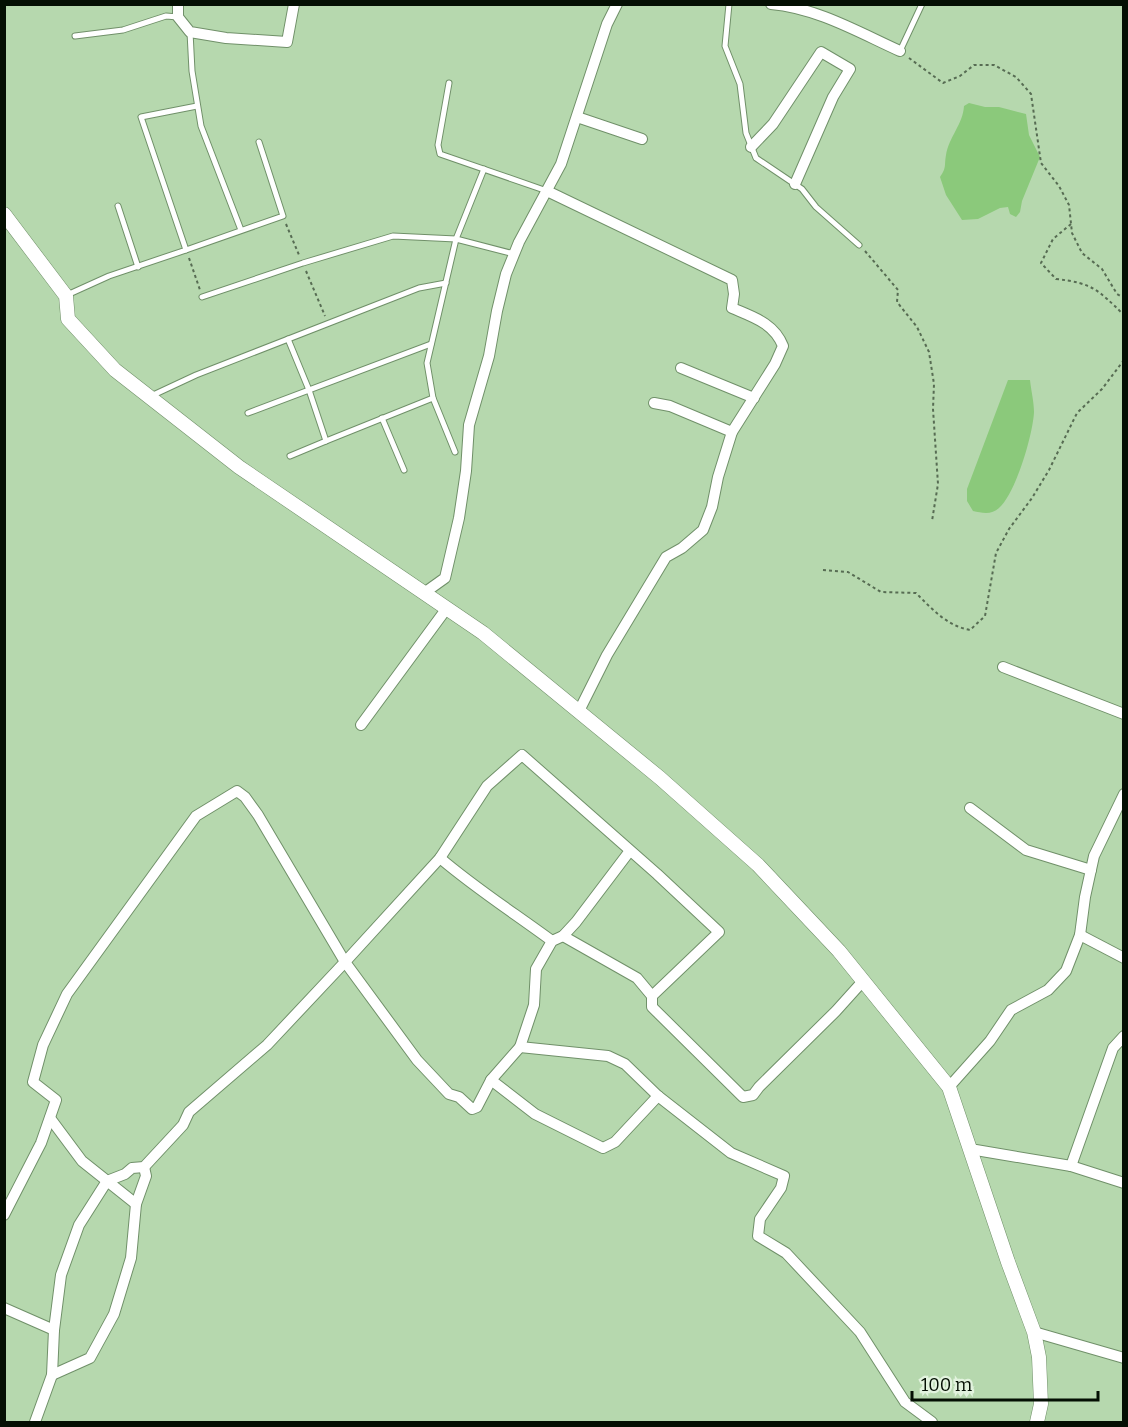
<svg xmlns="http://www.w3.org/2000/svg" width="1128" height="1427" font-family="Bitter,serif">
<rect width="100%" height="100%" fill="#b6d8ae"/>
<g fill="#8bc97b">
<path d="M969,103L985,107H999L1026,114L1029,135L1040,157L1022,201L1020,212L1016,217L1010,214L1008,207L1000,208L978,219L962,220L946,195L940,177C947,167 944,166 946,155C949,137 963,124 964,106Z"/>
<path d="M1008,380H1030C1031,390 1034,402 1034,412C1033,434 1016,493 999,508C992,515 982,513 973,511L967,501V489Z"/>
</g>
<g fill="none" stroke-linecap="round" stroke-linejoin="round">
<g stroke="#709069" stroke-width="7">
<g id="service">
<polyline points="729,4 725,46 740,84 746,133 756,158 802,189 816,207 859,245"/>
<polyline points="190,32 192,71 201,126 241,230"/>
<polyline points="75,36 123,30 166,16 178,17"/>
<polyline points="900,51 922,4"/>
<polyline points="449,83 438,145 440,154 547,191"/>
<polyline points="118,206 138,267"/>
<polyline points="186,250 283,216 259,142"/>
<polyline points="67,295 109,276 186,250 141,117 197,106"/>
<polyline points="202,297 303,263 393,236 456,239 484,169"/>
<polyline points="288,339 309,390 326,441 290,456"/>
<polyline points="151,396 196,375 419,288 446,283"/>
<polyline points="248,413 431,344"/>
<polyline points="382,418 404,470"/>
<polyline points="326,441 433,398"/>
<polyline points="455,452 433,398 427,363 456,239 514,254"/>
</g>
</g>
<g stroke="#709069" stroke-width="12">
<g id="minor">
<polyline points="178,4 178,17 190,32 226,38 287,42 294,4"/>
<path d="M771,4C817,8 858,32 900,51"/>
<polyline points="577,117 642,139"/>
<polyline points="751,147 773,124 821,52 850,69 833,97 795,184"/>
<path d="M547,191L732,280L734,294L732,308C753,317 774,323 783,346L775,364L732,432L718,477L712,507L703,530L682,548L666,557L607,655L579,711"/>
<polyline points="681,368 754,398"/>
<polyline points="654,403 670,406 732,432"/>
<polyline points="424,593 445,578 459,518 466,471 469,425 489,356 497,311 506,274 519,242 561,164 607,24 617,4"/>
<polyline points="1003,667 1124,714"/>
<polyline points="361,725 447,608"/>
<polyline points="970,808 1026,850 1091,870"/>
<path d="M440,858C475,888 514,913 552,941"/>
<polyline points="1080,935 1124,958"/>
<polyline points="563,936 637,978 652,996 652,1007 743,1097 753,1095 759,1087 836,1011 863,981"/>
<polyline points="520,1047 608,1056 625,1064 658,1096 731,1153 784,1176 781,1188 760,1219 758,1236 786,1253 860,1332 905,1402 932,1422"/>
<polyline points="491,1080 535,1114 603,1148 615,1142 658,1096"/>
<polyline points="949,1087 990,1041 1011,1010 1048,990 1066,971 1080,935 1085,897 1094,856 1124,794"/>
<polyline points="50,1118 82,1161 136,1204"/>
<polyline points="970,1149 1071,1166 1124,1183"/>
<polyline points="1071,1166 1113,1048 1124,1036"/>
<polyline points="4,1215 41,1143 56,1100 33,1082 43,1045 67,994 196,816 237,791 245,797 258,815 345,962 417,1060 449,1094 459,1097 472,1109 477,1107 491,1080 520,1047 534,1005 536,969 552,941 563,936 576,922 629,852"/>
<polyline points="4,1308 54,1330"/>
<polyline points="1034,1332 1124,1358"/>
<polyline points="52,1375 90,1358 114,1314 131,1258 136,1204 146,1176 144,1167"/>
<polyline points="35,1422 52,1375 54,1330 61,1275 79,1225 107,1181 125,1174 132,1168 144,1167 183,1125 189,1112 267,1045 345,962 440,858 487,786 522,755 657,874 719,932 652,996"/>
</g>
</g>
<g stroke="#709069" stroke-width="15">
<polyline id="tertiary" points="4,214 66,296 68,319 115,370 239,467 483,633 660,778 758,865 839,951 949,1087 1008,1262 1034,1332 1039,1357 1041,1404 1037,1422"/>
</g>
<g stroke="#576c53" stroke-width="2" stroke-dasharray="3 3" stroke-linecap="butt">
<polyline points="909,58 943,83 960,76 974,65 994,65 1016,77 1031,94 1041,163 1059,186 1069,205 1072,233 1082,253 1102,269 1117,294 1124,298"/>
<polyline points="286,224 299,255"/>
<path d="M1071,224L1053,239L1041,263L1056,279C1093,283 1098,290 1124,315"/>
<polyline points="865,251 898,290 897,302 917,327 929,352 934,384 933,409 938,484 932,521"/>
<polyline points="189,258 200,290"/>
<polyline points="306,271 325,316"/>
<path d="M823,570L848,572L881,592L916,593C932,609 947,626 970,630L985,616L996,553L1009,529L1032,498L1049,470L1077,413L1102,389L1124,360"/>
</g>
<use href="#service" stroke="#fff" stroke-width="5"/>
<use href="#minor" stroke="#fff" stroke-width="10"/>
<use href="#tertiary" stroke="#fff" stroke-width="14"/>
</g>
<rect width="1128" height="1427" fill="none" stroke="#040f03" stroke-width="12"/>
<path d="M912 1391v9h186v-9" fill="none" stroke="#040f03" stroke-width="3"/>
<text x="921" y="1391" font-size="18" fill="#040f03" stroke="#e2f3de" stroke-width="4.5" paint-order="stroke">100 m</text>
</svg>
